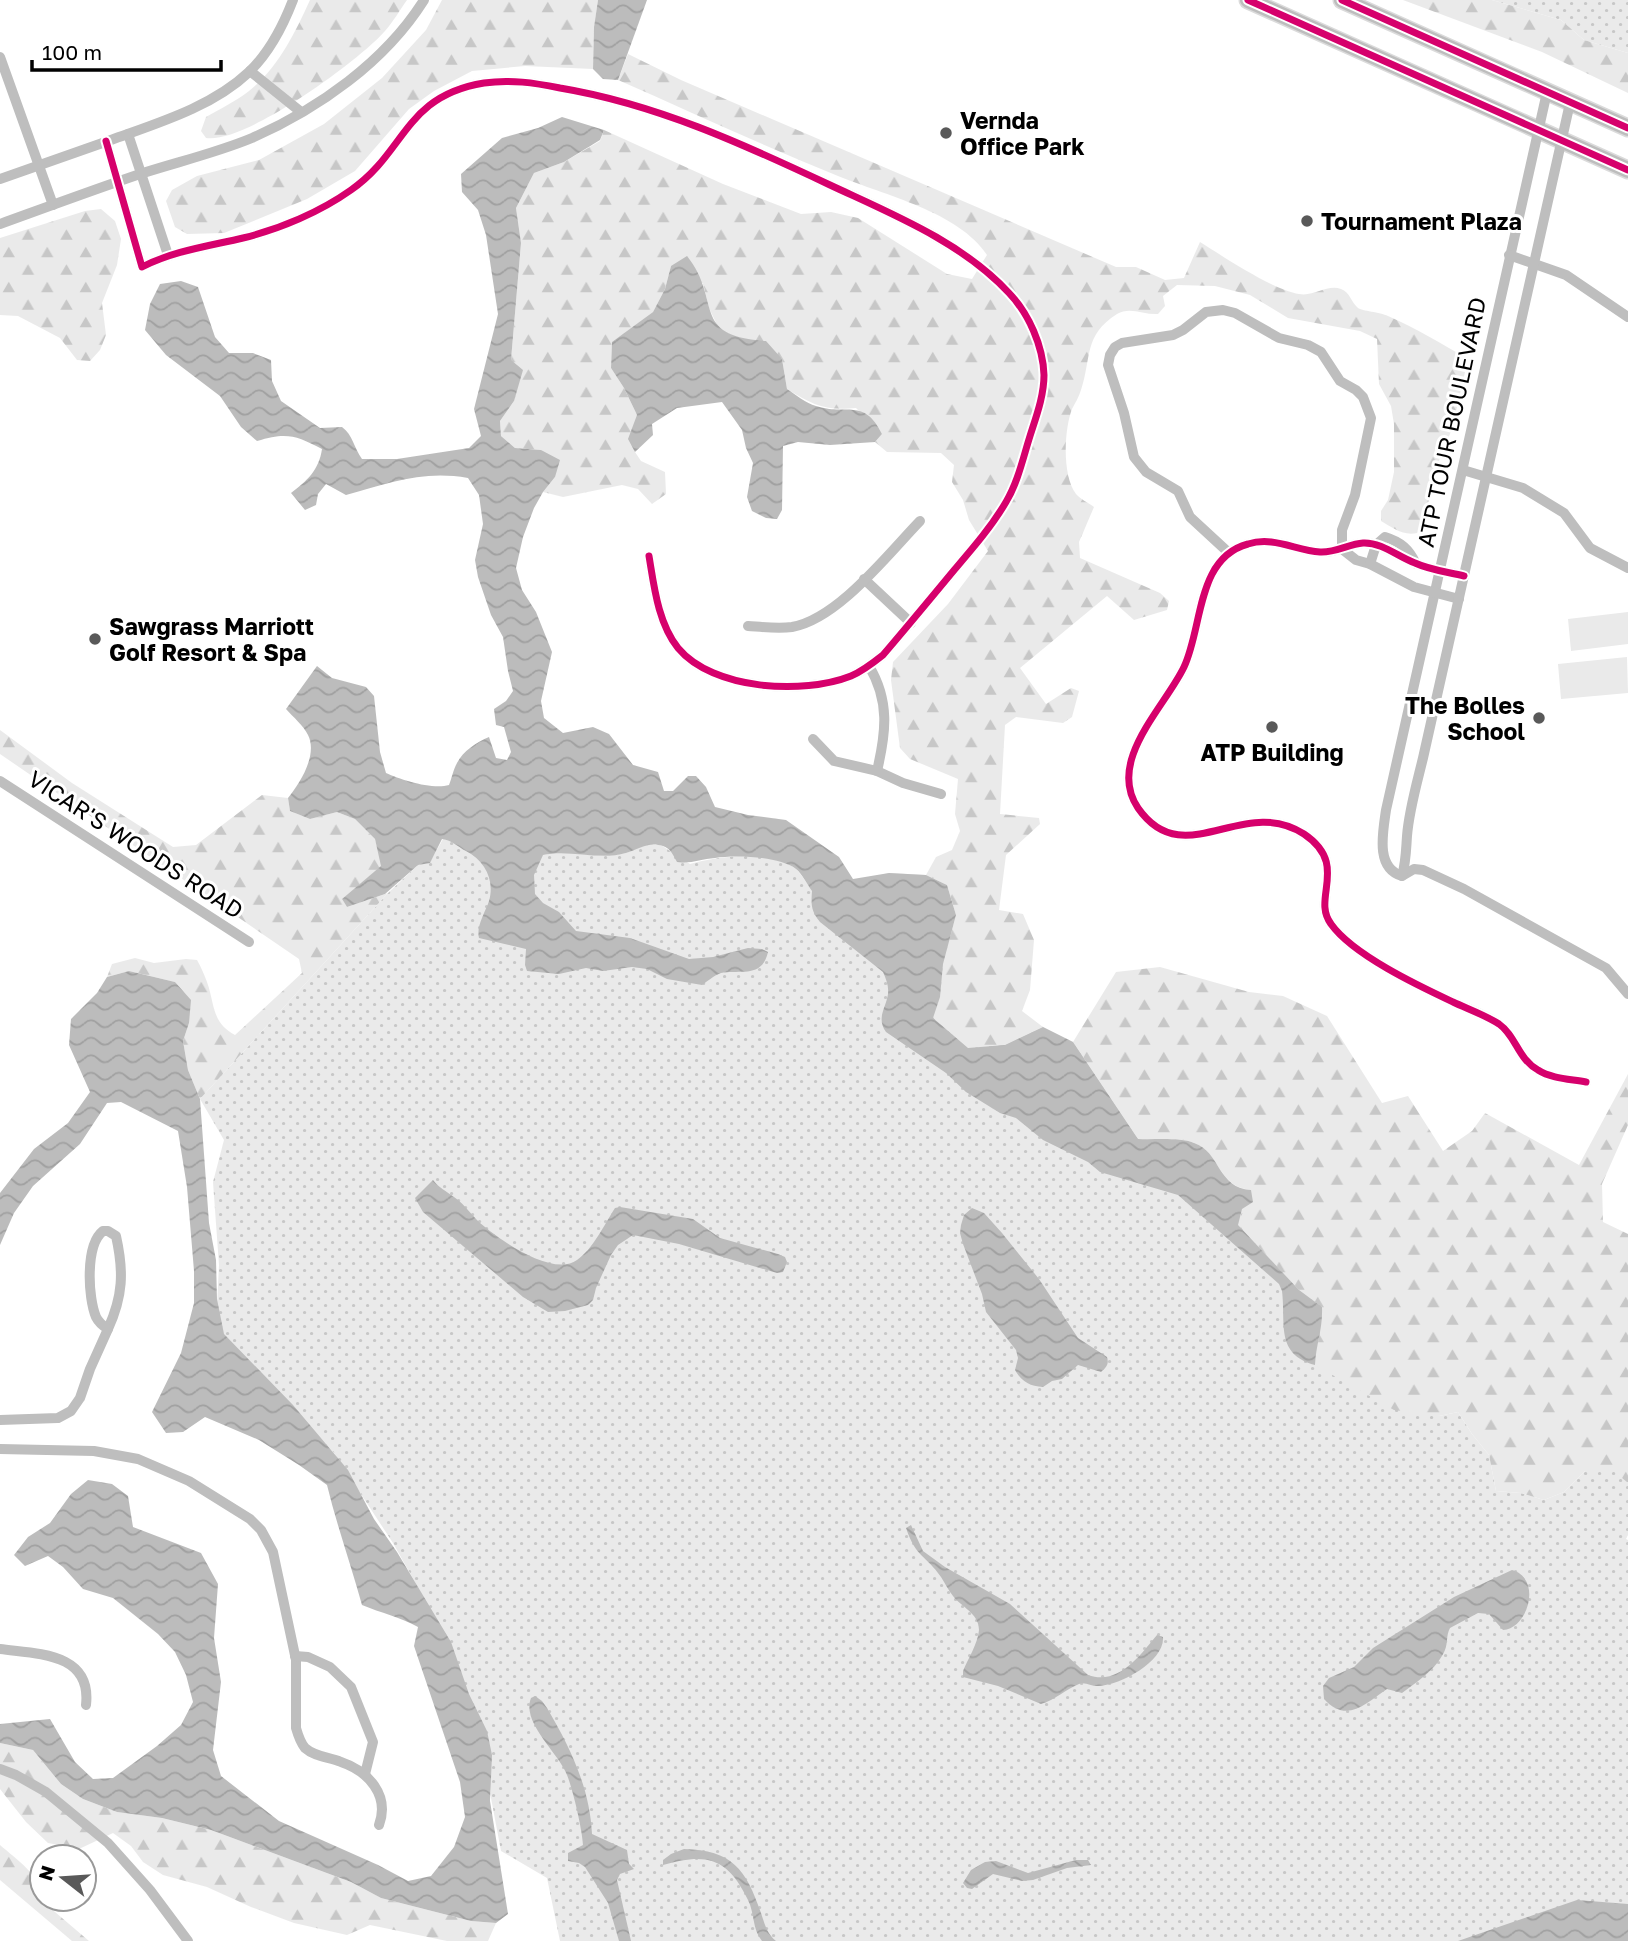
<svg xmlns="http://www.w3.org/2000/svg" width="1628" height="1941" font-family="'Golos Text',sans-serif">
<defs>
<pattern id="grass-dots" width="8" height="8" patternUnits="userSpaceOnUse" patternTransform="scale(1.75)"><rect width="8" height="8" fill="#eaeaea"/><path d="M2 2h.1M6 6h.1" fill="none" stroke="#c7c7c7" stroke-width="1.8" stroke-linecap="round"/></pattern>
<pattern id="forest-firs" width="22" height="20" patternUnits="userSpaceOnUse" patternTransform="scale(1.75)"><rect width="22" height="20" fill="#eaeaea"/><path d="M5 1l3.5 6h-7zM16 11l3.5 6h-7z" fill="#c7c7c7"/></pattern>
<pattern id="water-waves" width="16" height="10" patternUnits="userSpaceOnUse" patternTransform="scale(1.75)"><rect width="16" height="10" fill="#bcbcbc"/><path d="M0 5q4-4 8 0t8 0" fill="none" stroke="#a0a0a0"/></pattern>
</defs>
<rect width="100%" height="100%" fill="#fff"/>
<g fill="url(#grass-dots)">
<polygon points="1492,0 1628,0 1628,53 1584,40 1561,20"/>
<path d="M443,839L543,855L559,852L606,856L626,853L644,845H661L690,864C718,856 771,849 796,869C802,875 807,884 813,891L889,873L926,875L1005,1045L1043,1027L1073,1042L1138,1139L1195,1143L1439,1416L1458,1412L1472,1434L1489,1455L1496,1491L1521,1493L1544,1500L1564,1492L1585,1471H1615L1628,1483V1535L1626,1539L1628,1540V1941H560L547,1878L501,1851L491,1798L489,1769L425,1600L393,1543L334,1453L216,1326L219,1265L213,1182L224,1140L200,1099L388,893L418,865L430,862Z"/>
</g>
<g fill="url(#forest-firs)">
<path d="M310,0H407C400,10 393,22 385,31C359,61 245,144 206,138L201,131L206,117C220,109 236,101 249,91C278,68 295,33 310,0Z"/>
<polygon points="442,0 598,0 594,27 593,69 525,66 472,71 434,91 409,109 355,171 307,199 224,233 187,234 175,227 166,201 172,190 197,176 259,160 324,124 382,78 426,30"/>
<polygon points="1403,0 1492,0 1561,20 1584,40 1628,53 1628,93 1542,52"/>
<path d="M628,54L681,80L1116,267H1136L1165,280L1184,278L1200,242C1224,257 1273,290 1299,294C1314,297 1327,284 1341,289C1350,292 1351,302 1358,308C1362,311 1380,312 1388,316C1416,328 1442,344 1468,359L1452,429L1436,468L1423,526L1417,533C1403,536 1393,528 1381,521V511L1388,500L1394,472V424L1391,406L1379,384L1377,339L1360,331L1288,318L1250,295L1215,286L1177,285L1163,296L1165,306L1158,314C1144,315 1130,306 1117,314C1083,336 1092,357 1081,390C1079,397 1075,403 1072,409C1064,430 1062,476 1076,494C1080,499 1089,503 1094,507L1079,542L1080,558L1160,593L1169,601L1167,610L1134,620L1107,596L1020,668L1046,704L1071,688L1079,691L1072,717L1063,723L1016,717L1005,725L1000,814L1039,818L1040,824L1006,855L999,910L1023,914L1034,940L1030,990L1022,1011L1043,1027L1005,1045L968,1048L933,1018L940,997L943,964L956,915L947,885L926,875L936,857L952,850L960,831L955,814L958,779L910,759L900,748L891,680L893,662L948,604L988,551L969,520L963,500L952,482L954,465L941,453L887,452L875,442L882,434L856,408C825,411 813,405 787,389L782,359L719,329L709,308L703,283L671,266L665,289L653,312L612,343L611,368L624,388L637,415L635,452L641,461L665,472L666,494L652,504L638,489L622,485L563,497L543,492L555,477L541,450L515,448L501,436L500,421L514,401L511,360L521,243L516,208L534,173L564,162L600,141L604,130L723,184L801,214L831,212L858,218L947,274L972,279L987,255C959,212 884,195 838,176C764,146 691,112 618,80Z"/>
<polygon points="101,209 115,221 121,239 117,265 102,303 106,335 100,350 90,361 77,360 60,338 18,316 0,315 0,238 85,211"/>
<path d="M0,730L72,783L173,847L196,845L262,795L288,798L290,811L310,819L337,812L355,819L375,839L382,866L342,899L347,907L388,893L200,1099L188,1070L183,1041L189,1023L175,982L129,971L107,977L112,964L135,958L154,963L186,959L197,960C201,967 204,974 207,982C215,1004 211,1022 235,1035L302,973L299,959L0,754Z"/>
<path d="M1160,967L1249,992L1283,996L1327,1016L1382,1103L1408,1096L1443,1151L1472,1131L1485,1113L1579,1165L1628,1074V1125L1602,1184L1603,1222L1628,1234V1483L1615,1472L1585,1471L1564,1492L1544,1500L1521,1493L1496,1491L1489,1455L1472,1434L1458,1412L1439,1416L1394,1410L1315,1365C1316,1344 1323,1329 1322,1307L1299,1290L1238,1225L1251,1190C1217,1187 1221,1153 1194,1143C1180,1137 1154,1140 1138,1139L1073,1042L1116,972Z"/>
<polygon points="0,1743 33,1750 61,1784 83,1799 117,1812 162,1818 211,1830 351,1882 381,1898 471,1921 496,1923 488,1941 447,1941 370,1925 347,1935 294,1923 251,1907 207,1887 163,1875 143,1862 131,1846 113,1833 79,1849 48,1843 26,1822 0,1789"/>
<path d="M0,1845C16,1859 41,1875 42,1899H45L48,1906L89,1941H72L0,1880Z"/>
</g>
<g fill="#eaeaea">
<polygon points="1628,612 1628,644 1571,651 1568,619"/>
<polygon points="1627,657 1628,693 1561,699 1558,664"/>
</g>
<g fill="url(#water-waves)">
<polygon points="598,0 647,0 618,80 603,79 593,69 594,27"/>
<path d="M562,117L604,130L600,140L564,162L534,173L516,208L521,243L511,360L523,370L514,401L500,421L501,436L515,448L541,450L560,460L555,477L543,492L534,508L523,537L516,568L522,590L536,612L552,652L541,701L544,718L563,733L593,727L609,734L633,765L658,772L664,791H673L688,776H696L706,787L715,807L748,815L786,820L839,857L853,879L889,873L926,875L947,885L956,915L943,964L940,997L933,1018L968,1048L1005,1045L1043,1027L1073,1042L1138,1139C1154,1140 1180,1137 1194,1143C1221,1152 1217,1188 1251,1190L1253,1202L1242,1209L1238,1225L1299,1290L1322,1307C1323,1329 1316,1344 1315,1365C1275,1354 1286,1324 1282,1291L1279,1284L1178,1195L1100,1172L1088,1162L1043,1140L1016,1118L1000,1113L966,1092L946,1073L886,1032C876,1018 886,1008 888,994C889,986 886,979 883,972L820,922C811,911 811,905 812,891C807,884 802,874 796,869C779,856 735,855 715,858C701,859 691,864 677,862C673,855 671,849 663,846C648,841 639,849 626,853C599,861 570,849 543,855L534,875L535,894L543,903L559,912L576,931L630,938L689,959L713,957L748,948L762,949L768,952C762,979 739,969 721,973C713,976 708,981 702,985L667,979L647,969L632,967L603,971L586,968L559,974L527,971L525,965L526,949L479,938C476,926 485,913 489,901C495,880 485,861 466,851C458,847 452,840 442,839L430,863L418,865L385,894L347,907L342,899L381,866L375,839L355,819L337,812L310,819L290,811L288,798C300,783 318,755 308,735C304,726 293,717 286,709L317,666L332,678L366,687L374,696L380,752L386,773C401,780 433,790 449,785C452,778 453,770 457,763C463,751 477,742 489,737L496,758L507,760L511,752L504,727L496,725L494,709L506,701L513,691L508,671L503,637L491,615L478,577L475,560L483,524L479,495L468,478C423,470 389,483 346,495L326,484L318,494L316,505L305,510L291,493C307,481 319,470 322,449C296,435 286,432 257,441L241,427L220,396L166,355L145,330L150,304L160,284L181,281L198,287L215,337L229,353H253L271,360L272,381L281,401L320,428L342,427C353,435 354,448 362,459H397L469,448L481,436L474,409L498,314L486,235L478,210L462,192L461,174L502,138L538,128Z"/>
<path d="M687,256C723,301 689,336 766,341L782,359L787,389C796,395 806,403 816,406C846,416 864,397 882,434L875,442L830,445L798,442L783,446L782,510L777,519L766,518L752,511L747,497L753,463L746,448L742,430L722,402L677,408L652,424L653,435L635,452L628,439L637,415L624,388L611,368L612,342L653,312L665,289L671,266Z"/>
<path d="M129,971L175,982L191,1000L189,1023L183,1041L188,1070L200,1099L209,1223L216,1260L217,1299L224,1334L293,1405L348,1470L374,1519L397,1552L451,1642L469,1694L487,1731L492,1755L490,1801L508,1914L496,1923L471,1921L381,1898L351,1882L211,1830L162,1818L117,1812L83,1799L61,1784L33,1750L0,1743V1724L50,1719L75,1762L93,1779L113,1778L157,1746L181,1725L193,1702L186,1675L175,1652L158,1634L113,1598L83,1589L63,1567L48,1556L25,1566L14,1555L28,1537L50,1523L71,1494L88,1480L112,1484L128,1496L133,1527L201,1553L218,1584L214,1638L221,1682L213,1750L221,1776L279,1821L378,1865L408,1881L431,1876L454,1847L465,1817L460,1782L414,1646L418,1627C400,1617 381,1613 362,1605C351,1565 337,1526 327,1485L299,1465L259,1440L205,1417L183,1432L166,1433L152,1412L181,1353L194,1303V1271L187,1187L178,1131L121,1102L107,1103L80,1144L33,1186L14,1213L0,1245V1193L34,1149L68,1123L90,1092L69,1045L71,1019L97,993L107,977Z"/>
<path d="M433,1180C439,1188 446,1191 454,1197C466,1205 473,1218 485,1227C503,1242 554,1277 577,1260C593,1249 604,1225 615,1208L620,1207L693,1219L720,1238L778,1254L785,1257L787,1262L783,1272L777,1273L679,1244L633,1235L618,1245L611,1255L596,1288L593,1300L588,1305L565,1311L548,1312L523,1297L423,1212L415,1198Z"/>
<path d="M972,1208L984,1213L1002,1233L1039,1279L1078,1338L1107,1357C1109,1364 1107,1367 1101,1372L1078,1365L1062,1379L1052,1381L1043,1387C1030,1386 1022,1382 1015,1370L1018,1358L1016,1350L986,1312L982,1294L963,1244L960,1233L961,1225L964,1215Z"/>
<path d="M911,1525L923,1551L945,1567L1010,1604L1088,1675C1119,1686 1140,1655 1157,1635L1163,1637C1165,1661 1121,1685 1099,1686C1092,1687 1085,1681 1079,1684C1066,1689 1055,1700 1041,1704L998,1686L963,1677V1671C968,1659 978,1643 979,1630C979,1613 961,1607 953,1596C948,1590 945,1583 941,1577C926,1555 916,1558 906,1528Z"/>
<path d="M1512,1570C1542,1578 1529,1628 1503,1630L1489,1614L1478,1613L1450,1628C1446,1635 1448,1643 1445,1650C1437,1669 1417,1682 1402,1693L1387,1689C1365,1704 1347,1724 1324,1699L1323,1686L1329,1678L1354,1667L1373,1648L1454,1597Z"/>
<path d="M535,1696L542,1701L547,1708C570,1747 590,1788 592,1834L627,1850L629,1864L634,1869L620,1874L617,1880L631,1941H619L608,1903L585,1867L579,1863L568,1861V1853L583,1845C582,1828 573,1790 567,1775C559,1753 521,1723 531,1698Z"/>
<path d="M684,1849C732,1850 746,1869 761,1913C765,1925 767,1934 776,1941H762C752,1929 755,1914 748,1900C728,1858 707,1852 663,1865V1860L671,1854Z"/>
<polygon points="1076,1860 1088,1860 1091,1865 1067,1868 1033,1880 1022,1881 993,1874 972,1889 967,1888 963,1883 971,1870 985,1862 996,1861 1028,1873"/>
<polygon points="1577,1900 1628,1904 1628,1941 1458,1941"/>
</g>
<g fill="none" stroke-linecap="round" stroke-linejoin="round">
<g stroke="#dbdbdb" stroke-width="19">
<g id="primary">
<polyline points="1248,0 1628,170"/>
<polyline points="1342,0 1628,128"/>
</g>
</g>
<g stroke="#bebebe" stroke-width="10">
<polyline points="0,57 53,205"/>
<polyline points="250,71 301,112"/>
<path d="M1547,92L1386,810C1383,832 1375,868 1402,876L1414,869L1423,870L1464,889L1606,968L1628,994"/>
<polyline points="128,134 168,255"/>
<path d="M106,141L142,267C173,251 209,246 243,238C280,229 320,212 351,190C406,152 404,96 484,83C510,79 535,83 560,88C656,104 743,144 830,185C892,214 962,242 1009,293C1029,314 1043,346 1044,375C1044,396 1036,417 1030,436C1023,458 1018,482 1006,502C992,526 973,548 955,569C931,598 907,627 883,655C873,663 863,671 851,676C803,695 713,690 678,648C658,623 654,586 649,556"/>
<path d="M0,179C37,166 74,153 111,140C158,123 212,107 249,72C270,52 283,26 293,0"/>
<path d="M0,224C47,207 93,190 140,174C177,162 216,153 252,138C318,109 385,62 424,0"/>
<polyline points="1509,255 1566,275 1628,317"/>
<polyline points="1463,470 1523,488 1564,513 1590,548 1628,568"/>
<polyline points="1342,549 1356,560 1370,564 1414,587 1459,599"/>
<polyline points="1229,553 1190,517 1178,491 1146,472 1134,457 1124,413 1108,365 1110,355 1115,347 1122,343 1173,335 1183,330 1206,312 1223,310 1235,313 1279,338 1308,345 1321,352 1340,381 1356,390 1363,397 1371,418 1355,495 1342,530 1342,549"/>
<path d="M1370,564L1376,545L1385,537C1401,542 1409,549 1416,564"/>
<path d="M1464,576C1448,572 1430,570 1415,563C1398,557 1382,542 1363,543C1349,544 1335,553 1320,552C1295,550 1273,536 1248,544C1196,558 1203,627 1184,667C1165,707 1106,761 1138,808C1184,874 1243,794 1304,834C1350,865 1311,898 1331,924C1353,955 1419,986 1453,1002C1468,1009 1485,1015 1499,1024C1516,1036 1518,1059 1538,1070C1552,1079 1571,1079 1586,1082"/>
<polyline points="864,579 911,623"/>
<path d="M748,626C762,627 778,629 792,627C838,619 888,554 920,521"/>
<path d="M869,666C890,701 886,733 877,771"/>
<polyline points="813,739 834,761 877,771 903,783 941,794"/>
<polyline points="0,781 249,942"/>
<path d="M1402,876C1406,862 1406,850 1407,836C1409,810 1417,783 1423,758L1570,103"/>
<path d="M103,1231H108L116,1236C124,1272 123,1296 108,1329C103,1326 99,1323 96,1317C88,1298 85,1245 103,1231Z"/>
<polyline points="0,1420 58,1418 71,1411 80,1398 90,1369 108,1329"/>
<path d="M0,1449L94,1451L138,1459L189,1481L250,1519L261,1530L273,1552L296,1660V1728C298,1735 300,1742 305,1748C315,1757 329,1757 341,1762C368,1771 390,1795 379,1825"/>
<path d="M0,1649C36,1654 92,1652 86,1705"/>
<polyline points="295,1656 308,1657 330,1667 351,1687 373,1742 365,1774"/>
<polyline points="0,1769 16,1775 46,1792 108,1843 150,1890 188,1941"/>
</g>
<use href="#primary" stroke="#bdbdbd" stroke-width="16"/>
<g stroke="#fff" stroke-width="11">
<g id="cycleway">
<polyline points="1248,0 1628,170"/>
<polyline points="1342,0 1628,128"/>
<path d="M106,141L142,267C173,251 209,246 243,238C280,229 320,212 351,190C406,152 404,96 484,83C510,79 535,83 560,88C656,104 743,144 830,185C892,214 962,242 1009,293C1029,314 1043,346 1044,375C1044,396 1036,417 1030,436C1023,458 1018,482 1006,502C992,526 973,548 955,569C931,598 907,627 883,655C873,663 863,671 851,676C803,695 713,690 678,648C658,623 654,586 649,556"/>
<path d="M1464,576C1448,572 1430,570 1415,563C1398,557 1382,542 1363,543C1349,544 1335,553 1320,552C1295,550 1273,536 1248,544C1196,558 1203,627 1184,667C1165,707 1106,761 1138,808C1184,874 1243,794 1304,834C1350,865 1311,898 1331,924C1353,955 1419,986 1453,1002C1468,1009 1485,1015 1499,1024C1516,1036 1518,1059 1538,1070C1552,1079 1571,1079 1586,1082"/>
</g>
</g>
<use href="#cycleway" stroke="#d6006c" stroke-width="7"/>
</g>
<g fill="#595959" stroke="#fff" stroke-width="2.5">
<circle cx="946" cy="133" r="7"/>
<circle cx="1307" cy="221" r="7"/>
<circle cx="95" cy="639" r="7"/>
<circle cx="1539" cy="718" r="7"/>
<circle cx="1272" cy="727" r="7"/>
</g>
<g text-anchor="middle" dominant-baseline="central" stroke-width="6" stroke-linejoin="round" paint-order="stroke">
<g font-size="23" font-weight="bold" fill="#000" stroke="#fff" text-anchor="start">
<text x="960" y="120">Vernda<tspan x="960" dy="26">Office Park</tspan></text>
<text x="1321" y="221">Tournament Plaza</text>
<text x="109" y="626">Sawgrass Marriott<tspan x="109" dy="26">Golf Resort &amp; Spa</tspan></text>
<text x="1525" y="705" text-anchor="end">The Bolles<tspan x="1525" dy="26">School</tspan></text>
<text x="1272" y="752" text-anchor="middle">ATP Building</text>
</g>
<g font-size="23" fill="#000" stroke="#fff">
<text transform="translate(1451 422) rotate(-78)">ATP TOUR BOULEVARD</text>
<text transform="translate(136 844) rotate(33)">VICAR'S WOODS ROAD</text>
</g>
</g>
<g transform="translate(63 1878) rotate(287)"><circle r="33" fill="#ffffff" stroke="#999999" stroke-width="2"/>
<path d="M0-5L12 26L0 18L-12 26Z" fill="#595959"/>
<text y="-10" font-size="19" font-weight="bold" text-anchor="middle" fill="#000000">N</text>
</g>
<path d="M32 60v10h189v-10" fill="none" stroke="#000000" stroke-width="3.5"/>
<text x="42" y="60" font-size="21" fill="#000000" stroke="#ffffff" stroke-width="5" paint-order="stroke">100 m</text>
</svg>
